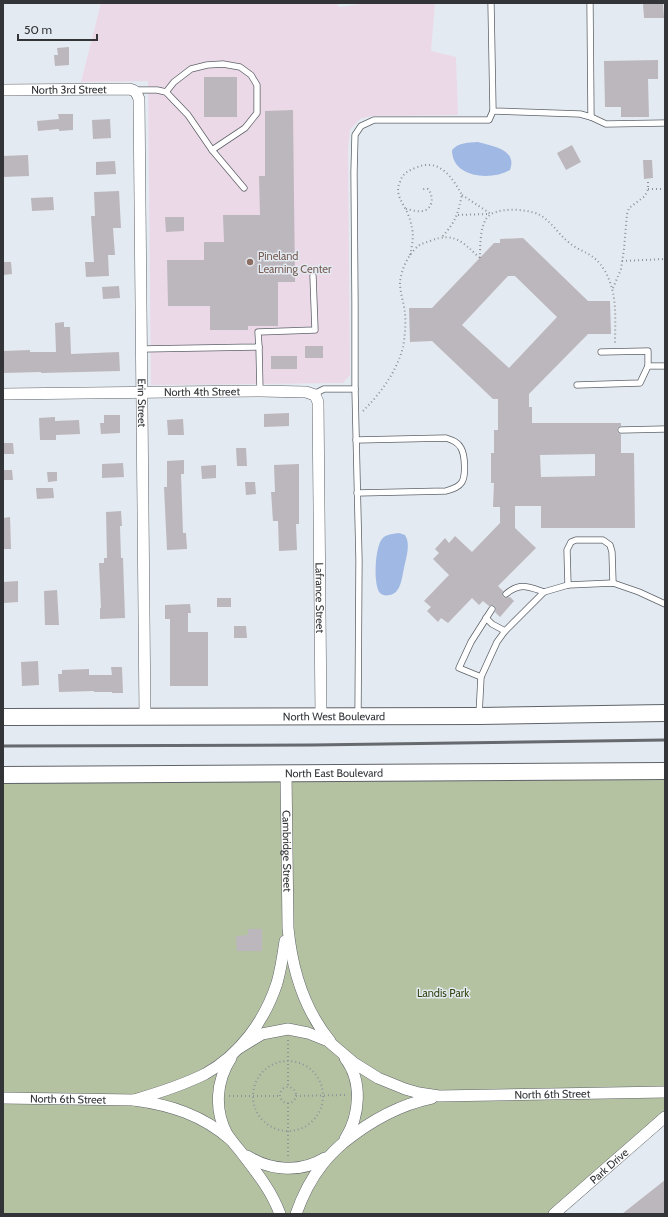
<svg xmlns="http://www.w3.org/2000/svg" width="668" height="1217" font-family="Cabin,sans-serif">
<rect width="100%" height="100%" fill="#e4eaf1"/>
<polygon fill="#ecd9e8" points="101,3 336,3 339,7 368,3 435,3 431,51 456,57 458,115 371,116 360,119 350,130 348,149 350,375 343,383 151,385 148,81 81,82"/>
<polygon fill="#b5c2a2" points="665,771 665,1118 554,1214 3,1214 3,775"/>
<g fill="#a0b8e4">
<path d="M478,142C488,145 509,148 511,160C512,163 511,167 510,170C491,181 452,178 452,150C459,142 468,143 478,142Z"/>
<path d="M399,533L405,535C411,544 406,558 404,568C402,577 401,594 389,595C386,596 382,595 380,593C373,585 375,547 382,539C386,534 393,534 399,533Z"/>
</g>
<g fill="#bcb7bd" fill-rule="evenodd">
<polygon points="643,3 663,3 664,18 644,18"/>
<polygon points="69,47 69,65 55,66 54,55 58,55 57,48"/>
<polygon points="658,60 658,79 648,79 649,117 621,117 621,107 605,107 604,61"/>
<rect x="204" y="77" width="33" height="40"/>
<polygon points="293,110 295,282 278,282 278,326 248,326 248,330 210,330 210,306 168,306 167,260 204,260 204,242 224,242 223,215 260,215 259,176 265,176 265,111"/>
<polygon points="58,114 73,114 73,130 59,131 59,129 38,131 37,121 59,119"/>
<polygon points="110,119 111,138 93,139 92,120"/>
<polygon points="572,145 581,162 566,170 557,153"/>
<polygon points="28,155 29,176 3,177 3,156"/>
<polygon points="643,160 652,160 653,178 644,179"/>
<polygon points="115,161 116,174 96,175 96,162"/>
<polygon points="119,191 121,228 113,228 115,255 108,255 109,276 86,277 85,262 94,262 91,216 95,216 94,192"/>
<polygon points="53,197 54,210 32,211 31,198"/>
<polygon points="165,217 184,217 184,231 166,232"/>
<path d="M523,238L588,301H610L611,334H588L529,394V407H532V423H621V426L618,427L617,430L618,433L621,434V453H634L635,528H541V506H515V528L536,548L498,586L503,591L502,594L503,597L506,598L510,597L514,601L500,617L495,612L496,609L495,606L492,605L489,606L483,601L479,605L472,598L448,623L441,618L438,622L427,611L431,607L424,601L449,575L433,559L439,553L435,549L445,538L449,543L455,536L472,552L500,523V507H493L494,483H491V453H494V430H498V399H493L432,341L410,342L409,308H432L494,243H500V239ZM508,276H515L557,317L509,368L462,325ZM595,454V476L541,477L540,455Z"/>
<polygon points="3,262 11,262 12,274 3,275"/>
<polygon points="119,286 120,298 103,299 102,287"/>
<polygon points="64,322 64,327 70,327 71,354 119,352 120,371 41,373 41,372 3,373 3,351 30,350 30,352 56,352 55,323"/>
<rect x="305" y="346" width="18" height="12"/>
<rect x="271" y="356" width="26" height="13"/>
<polygon points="289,413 289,426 264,427 264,414"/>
<polygon points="104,415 120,415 120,433 101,434 100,423 104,423"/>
<polygon points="55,417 55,421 79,420 80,434 56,435 56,440 40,440 39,418"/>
<polygon points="183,419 184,435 168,435 167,420"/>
<polygon points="3,443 13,443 14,454 3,454"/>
<polygon points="236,448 246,448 247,466 237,466"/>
<polygon points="184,460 184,474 181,474 183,533 186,533 187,549 167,550 164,487 167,487 167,461"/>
<polygon points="123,463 124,477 102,478 102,464"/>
<polygon points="299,464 299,524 296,524 297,550 279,551 278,521 273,521 271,492 275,492 274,465"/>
<polygon points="216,465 216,478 202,479 201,466"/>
<polygon points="3,470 12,470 13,480 3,480"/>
<polygon points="47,472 57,472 57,481 48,482"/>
<polygon points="245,482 255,482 256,494 246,495"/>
<polygon points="36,488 53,488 54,498 37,499"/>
<polygon points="121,511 122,526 120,526 121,558 123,558 125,618 100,619 100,608 101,608 99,563 104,563 104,558 107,558 106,512"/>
<polygon points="10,517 11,549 3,549 3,518"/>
<polygon points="18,581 18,602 4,603 3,582"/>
<polygon points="57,590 59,625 45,625 44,591"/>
<rect x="217" y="598" width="14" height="9"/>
<polygon points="190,604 191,613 188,613 188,632 208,632 208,686 170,686 170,619 165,619 165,605"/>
<polygon points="234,626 246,626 247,638 234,638"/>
<polygon points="38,661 39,685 22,686 21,662"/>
<polygon points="111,667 122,667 123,693 112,693 112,692 94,692 94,691 59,692 58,674 62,674 62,670 89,669 89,675 112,675"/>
<polygon points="248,929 262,929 262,951 237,951 236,936 248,935"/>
<polygon points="665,1180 665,1214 622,1214"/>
</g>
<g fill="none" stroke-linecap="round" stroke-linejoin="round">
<g stroke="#5e6369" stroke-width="7">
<g id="service">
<polyline points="491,3 493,111 580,114 591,117 606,124 665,123"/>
<polyline points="590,3 591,117"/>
<polyline points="135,90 157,90 166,92 188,115 212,150 244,188"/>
<polyline points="166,92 174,82 191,69 207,65 223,64 240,67 251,75 257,85 257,113 245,128 212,150"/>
<polyline points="259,347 260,391"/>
<polyline points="142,349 259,347 258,332 315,330 313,276"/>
<polyline points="601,352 648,351 648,366"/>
<polyline points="577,385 640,383 648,366 665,366"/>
<polyline points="314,394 324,389 355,389"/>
<polyline points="621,430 665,429"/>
<path d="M356,440L446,438C452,440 458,442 461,448C465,455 466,475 462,482C458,488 452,489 446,491L357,493"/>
<polyline points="568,585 567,550 571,542 576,540 603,540 610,545 612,552 613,583"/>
<path d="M506,594C520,582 529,587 544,592"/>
<polyline points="486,618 492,624 505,631"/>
<polyline points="481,677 459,668 471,642 492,609"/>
<polyline points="479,715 481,677 497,642 505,631 544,592 568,585 613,583 639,592 665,604"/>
<polyline points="358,716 359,560 355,389 355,303 354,172 355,135 361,126 374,120 489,120 493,111"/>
</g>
</g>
<g stroke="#5e6369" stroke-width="12">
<g id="minor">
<path id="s1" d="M3,90L129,89C135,90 137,93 139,99L145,717"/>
<path id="s2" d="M3,394L260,391L306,392L315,395L318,402L321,716"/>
<path id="s3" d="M286,773L288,928C292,969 303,1008 330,1041"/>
<path id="s4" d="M239,1048L262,1034L288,1029L308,1033L328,1041L354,1063L378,1078L405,1089L419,1093L439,1096L665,1092"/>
<path d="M231,1058C216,1081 214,1110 227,1134C232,1142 239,1149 244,1156C258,1174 272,1192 280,1214"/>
<path id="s5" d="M3,1098L134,1100C171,1105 202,1115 231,1140"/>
<path d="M134,1100C158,1093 183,1085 205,1074C240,1055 265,1020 277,983C281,969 283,955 285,941"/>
<path d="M345,1139C360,1116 363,1081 345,1058"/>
<path d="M247,1156C272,1171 300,1173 325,1158"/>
<path d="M296,1214C302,1197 310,1180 322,1165C328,1157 335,1150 343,1143C370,1121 398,1105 432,1098"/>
<path id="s6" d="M554,1214L665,1117"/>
</g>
</g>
<g stroke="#5e6369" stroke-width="18">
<g id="secondary">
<path id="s7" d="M3,717L479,716L665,713"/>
<path id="s8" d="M3,775L665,771"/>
</g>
</g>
<g stroke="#8f9398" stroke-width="2" stroke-dasharray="1 3" stroke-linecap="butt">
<polyline points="648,189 665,189"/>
<polyline points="462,195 491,214"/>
<path d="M406,209C411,210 417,212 423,211C433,209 434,196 428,189H424L421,191"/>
<polyline points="458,215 489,214"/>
<path d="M410,255C412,246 414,237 412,228C411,222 409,216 406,210C401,200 395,193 400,182C402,174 408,171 415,168C439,157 452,177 462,195C457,216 456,221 442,237"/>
<path d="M480,258C480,247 480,229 486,219C494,206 526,209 538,214C550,220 557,232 567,241C582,254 593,251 605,271C618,295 615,318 615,345"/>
<polyline points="622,261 665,259"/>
<polyline points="613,288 621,269 624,249 627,214 629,208 645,196 648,189 648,180"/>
<path d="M363,411C381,393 397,371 403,347C405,336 406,324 405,313C404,303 400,293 400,283C401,269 409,252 421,244C424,243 427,242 430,241C455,231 463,243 480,258"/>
<polyline points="288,1040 288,1088"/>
<circle cx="288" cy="1096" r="35"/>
<circle cx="288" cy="1095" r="8"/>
<polyline points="229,1096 280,1096"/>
<polyline points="296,1096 346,1095"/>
<polyline points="288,1103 288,1158"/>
</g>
<use href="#service" stroke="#fff" stroke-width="5.5"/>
<use href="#minor" stroke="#fff" stroke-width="11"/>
<use href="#secondary" stroke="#fff" stroke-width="16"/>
<polyline stroke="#66696d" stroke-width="3" points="3,746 312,745 665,740"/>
</g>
<circle fill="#8d6e63" stroke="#e4eaf1" stroke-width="1.5" cx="250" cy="262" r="4"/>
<g text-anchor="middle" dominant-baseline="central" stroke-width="3" stroke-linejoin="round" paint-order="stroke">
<g font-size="11" fill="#323437" stroke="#e4eaf1">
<text stroke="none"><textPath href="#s1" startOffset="66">North 3rd Street</textPath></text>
<text stroke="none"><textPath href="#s2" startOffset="199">North 4th Street</textPath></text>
<text stroke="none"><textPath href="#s1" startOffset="445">Erin Street</textPath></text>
<text stroke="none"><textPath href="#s2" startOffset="516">Lafrance Street</textPath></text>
<text stroke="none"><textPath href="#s7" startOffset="331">North West Boulevard</textPath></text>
<text stroke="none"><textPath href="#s8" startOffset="331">North East Boulevard</textPath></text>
<text stroke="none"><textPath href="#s3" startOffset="78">Cambridge Street</textPath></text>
<text stroke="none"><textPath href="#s4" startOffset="335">North 6th Street</textPath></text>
<text stroke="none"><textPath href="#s5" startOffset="65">North 6th Street</textPath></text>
<text stroke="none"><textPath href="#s6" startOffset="73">Park Drive</textPath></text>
</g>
<g font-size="11" fill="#785e54" stroke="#e4eaf1" text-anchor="start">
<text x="258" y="256">Pineland<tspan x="258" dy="13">Learning Center</tspan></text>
</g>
<g font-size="11" fill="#354612" stroke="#e4eaf1">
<text x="443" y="993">Landis Park</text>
</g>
</g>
<rect width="668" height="1217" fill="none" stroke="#323437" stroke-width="8"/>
<path d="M18 34v6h79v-6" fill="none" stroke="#323437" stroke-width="2"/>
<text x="24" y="34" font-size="12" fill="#323437" stroke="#e4eaf1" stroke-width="3" paint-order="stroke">50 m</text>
</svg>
